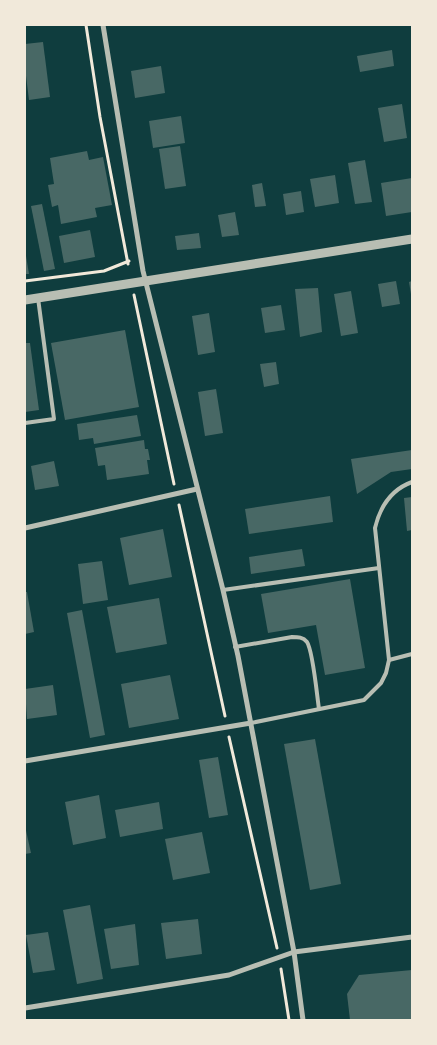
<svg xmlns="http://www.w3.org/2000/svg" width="437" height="1045" font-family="Ubuntu,sans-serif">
<rect width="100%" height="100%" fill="#0f3d3e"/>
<g fill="#486865">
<polygon points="43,42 50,97 29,100 25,68 25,44"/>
<polygon points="392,50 394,66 360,72 357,56"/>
<polygon points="161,66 165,93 135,98 131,71"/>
<polygon points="402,104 407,138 384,142 378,108"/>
<polygon points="181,116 185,143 153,148 149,121"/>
<polygon points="180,146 186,186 165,189 159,149"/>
<polygon points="87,151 89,160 103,157 112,205 95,208 97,217 61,224 58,205 52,207 48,185 54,184 50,158"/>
<polygon points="365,160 372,202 355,204 348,163"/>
<polygon points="335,175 339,203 315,207 310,179"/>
<polygon points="412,178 412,212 386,216 381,183"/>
<polygon points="262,183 266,206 255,207 252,185"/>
<polygon points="301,191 304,212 286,215 283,194"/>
<polygon points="42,204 55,269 44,271 31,206"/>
<polygon points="235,212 239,235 222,237 218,215"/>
<polygon points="90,230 95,257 64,263 59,236"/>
<polygon points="199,233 201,248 177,250 175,236"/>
<polygon points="25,250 29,274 25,274"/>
<polygon points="396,281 400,304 382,307 378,284"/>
<polygon points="412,281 412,294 411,294 409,282"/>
<polygon points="318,288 322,332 300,337 295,289"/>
<polygon points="351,291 358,333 341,336 334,294"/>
<polygon points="281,305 285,330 265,333 261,308"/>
<polygon points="209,313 215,352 198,355 192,316"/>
<polygon points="125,330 139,407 65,420 51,343"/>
<polygon points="25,343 30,343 39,410 25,412"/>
<polygon points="276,362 279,384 264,387 260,364"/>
<polygon points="216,389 223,433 205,436 198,392"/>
<polygon points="137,415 141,436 94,444 93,438 79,440 77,424"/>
<polygon points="144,440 145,449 148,449 150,460 147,460 149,474 107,480 105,465 98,466 95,448"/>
<polygon points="412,450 412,469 391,472 357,494 351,459"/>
<polygon points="54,461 59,486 35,490 31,466"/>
<polygon points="330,496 333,522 249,534 245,509"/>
<polygon points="412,497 412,530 407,531 404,498"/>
<polygon points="163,529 172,577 129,585 120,538"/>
<polygon points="302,549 305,566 251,574 249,557"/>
<polygon points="102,561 108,600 83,604 78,564"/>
<polygon points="350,579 365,668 325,675 316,625 268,633 261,594"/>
<polygon points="25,592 27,592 34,632 25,634"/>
<polygon points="159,598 167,644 116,653 107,607"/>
<polygon points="82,610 105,735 90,738 67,613"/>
<polygon points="170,675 179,719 129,728 121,684"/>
<polygon points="53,685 57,715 27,719 25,689"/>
<polygon points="315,739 341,884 310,890 284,744"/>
<polygon points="218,757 228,815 209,818 199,760"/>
<polygon points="99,795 106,838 73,845 65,802"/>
<polygon points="159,802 163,829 120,837 115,810"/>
<polygon points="25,826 31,853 25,854"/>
<polygon points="202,832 210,873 173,880 165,839"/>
<polygon points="90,905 103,979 77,984 63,910"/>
<polygon points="198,919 202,954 166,959 161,923"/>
<polygon points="135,924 139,965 111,969 104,929"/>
<polygon points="48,932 55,970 33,973 26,935"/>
<polygon points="412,970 412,1020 350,1020 347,994 359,975"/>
</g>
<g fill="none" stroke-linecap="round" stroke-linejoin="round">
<g stroke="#f1e9da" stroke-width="3">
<polyline points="86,25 100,117 128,264"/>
<polyline points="25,281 104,271 129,261"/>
<polyline points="134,295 174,484"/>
<polyline points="179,505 225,716"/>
<polyline points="229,737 277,948"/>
<polyline points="281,969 289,1020"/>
</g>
<g stroke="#b8beb3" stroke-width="4">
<polyline points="25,423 54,419 38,298"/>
<polyline points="223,590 379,568"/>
<path d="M235,647L292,637C298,637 303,637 307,642C313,651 317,696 319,709"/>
<polyline points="389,660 412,654"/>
<path d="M251,723L364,700L381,683L386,673L389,660L375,528C380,507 390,490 412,482"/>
</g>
<g stroke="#b8beb3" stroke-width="5">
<polyline points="103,25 143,271 223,590 238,656 294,952 303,1020"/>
<polyline points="25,528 197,489"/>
<polyline points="25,761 251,723"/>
<polyline points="25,1008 229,975 294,952 412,937"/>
</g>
<polyline stroke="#b8beb3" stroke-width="9" points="25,300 412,239"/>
</g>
<rect width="437" height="1045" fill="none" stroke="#f1e9da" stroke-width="52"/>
</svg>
